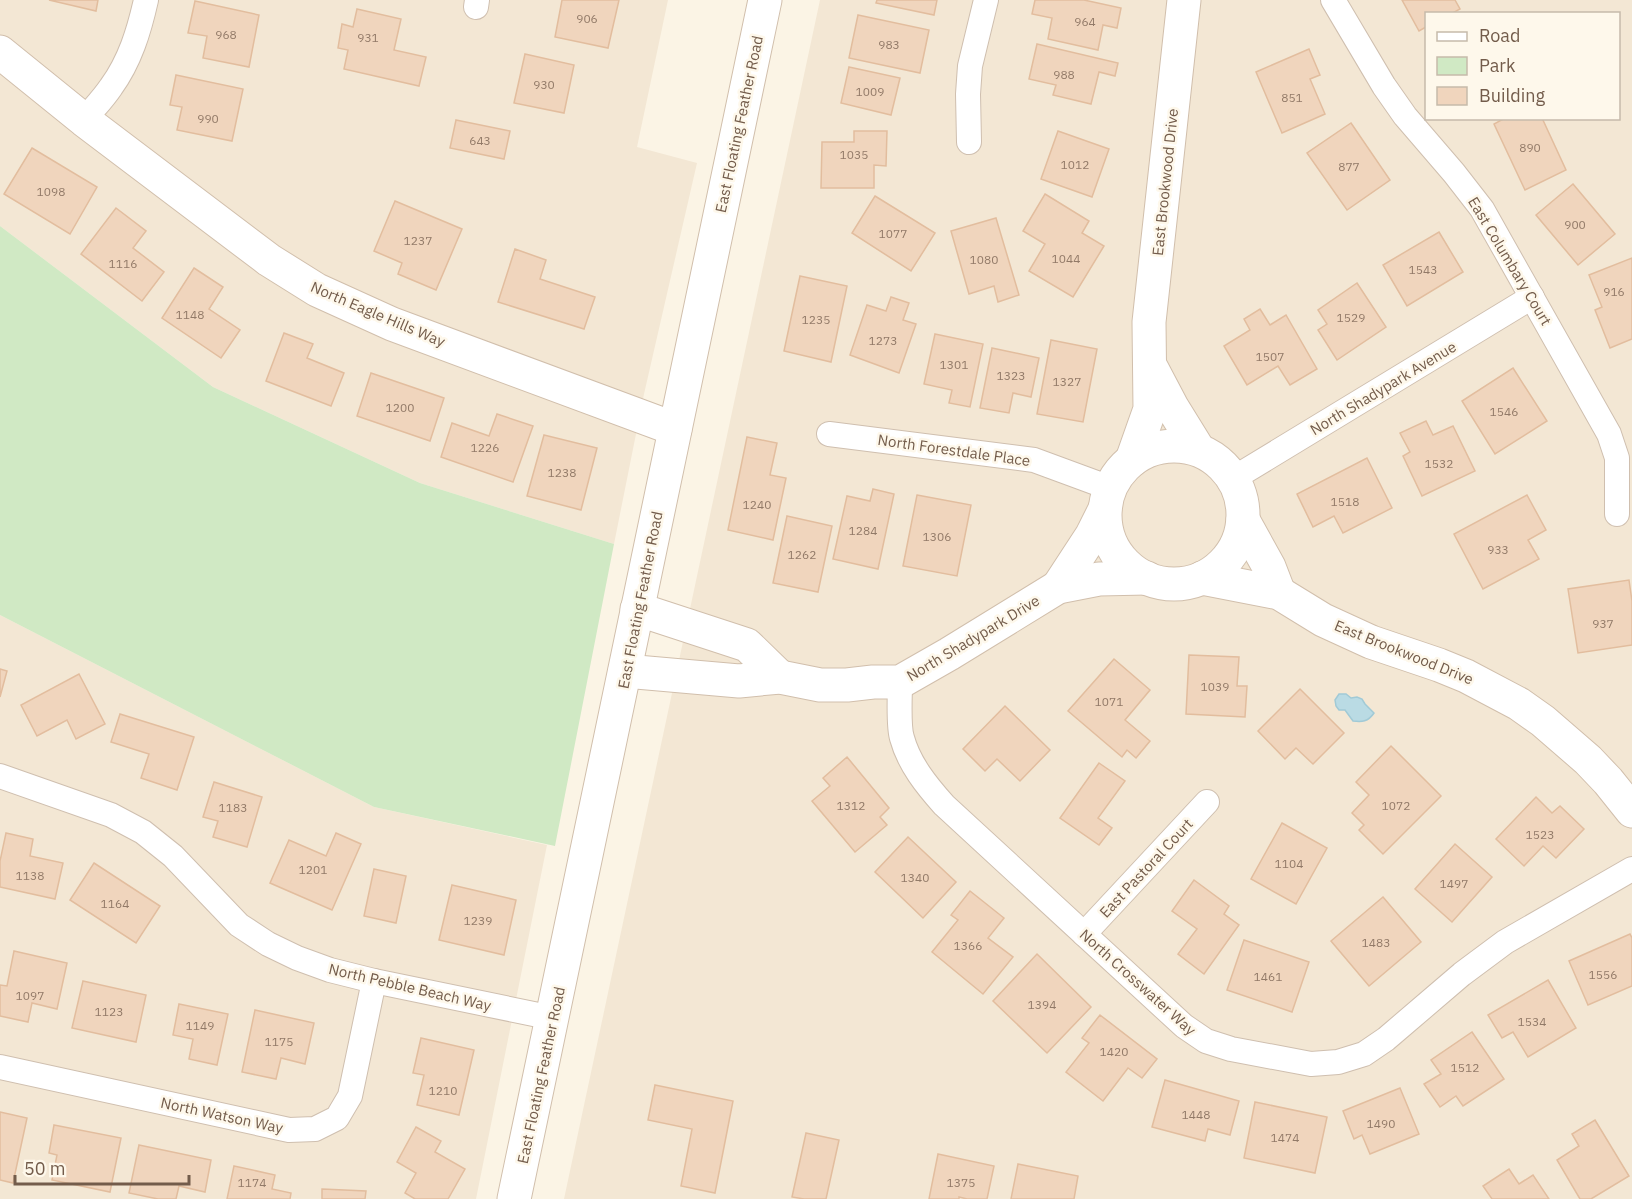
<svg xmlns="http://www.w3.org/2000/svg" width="1632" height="1199" font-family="'IBM Plex Sans',sans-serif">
<rect width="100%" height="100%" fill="#fbf4e5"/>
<g fill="#f3e7d4" fill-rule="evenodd">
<polygon points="0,0 668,0 637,147 697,163 644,394 614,544 420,483 213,387 0,226"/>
<path d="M820,0H1632V1199H564ZM1426,14H1618V118H1426Z"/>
<polygon points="0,615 374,807 547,845 476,1199 0,1199"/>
</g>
<polygon fill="#d0e9c4" points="0,226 213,387 420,483 614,544 555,846 374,807 0,615"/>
<path fill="#badbe4" stroke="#a1cad6" stroke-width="1.5" d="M1339,694H1346L1351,698L1357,697L1362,699L1365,704L1374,713C1368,722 1362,722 1353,721L1345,710H1339L1336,706L1335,700Z"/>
<g fill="#f0d5bd" stroke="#e2bd9e" stroke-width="1.5">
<polygon points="49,0 98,0 96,11"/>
<polygon points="562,0 619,0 608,48 555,37"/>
<polygon points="877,0 937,0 934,15 876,3"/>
<polygon points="1035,0 1084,0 1121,8 1117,28 1103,25 1098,50 1048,39 1052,18 1032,14"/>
<polygon points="1402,0 1455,0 1460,9 1451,14 1426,14 1426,27 1419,31"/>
<polygon points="195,1 259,15 249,67 203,58 207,36 188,33"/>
<polygon points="357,9 401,19 394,50 426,57 419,86 344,69 348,50 338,48 342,24 353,27"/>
<polygon points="858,15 929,30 920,73 849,58"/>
<polygon points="1037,44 1118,63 1115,76 1099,72 1091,104 1053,95 1056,85 1029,79"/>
<polygon points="1309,49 1320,75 1310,79 1325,114 1282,133 1256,72"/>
<polygon points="525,54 574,65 564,113 514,103"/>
<polygon points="849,67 900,78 891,115 841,103"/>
<polygon points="176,75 243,89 232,141 177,130 182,107 170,105"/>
<polygon points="1505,118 1542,118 1566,170 1525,190 1494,124"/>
<polygon points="456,120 510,131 504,159 450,148"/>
<polygon points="1351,123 1390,180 1347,210 1307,153"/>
<polygon points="854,131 887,131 886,166 874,165 874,188 821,188 822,142 854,142"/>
<polygon points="1058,131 1109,149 1092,197 1041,179"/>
<polygon points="32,148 97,187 70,234 4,194"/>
<polygon points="1573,184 1615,234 1578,265 1536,215"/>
<polygon points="1045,194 1089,221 1082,233 1104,246 1073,297 1029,271 1045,244 1023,231"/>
<polygon points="875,196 935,233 911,271 852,233"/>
<polygon points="395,201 462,229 436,290 398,274 402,263 374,251"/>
<polygon points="116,208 146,231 133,248 164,272 142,301 81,254"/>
<polygon points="996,218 1019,295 998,302 994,286 969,294 951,231"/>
<polygon points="1439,232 1463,272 1407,306 1383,265"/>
<polygon points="515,249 546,260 540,279 595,297 584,329 498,302"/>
<polygon points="1632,258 1632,339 1610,348 1595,310 1602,307 1589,275"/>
<polygon points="194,268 223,287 209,309 240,330 221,358 162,318"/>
<polygon points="800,276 847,286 831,362 784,351"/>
<polygon points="1357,283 1386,327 1337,360 1318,330 1327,324 1318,310"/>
<polygon points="891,297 909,303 903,320 916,324 899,373 850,355 867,305 886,311"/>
<polygon points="1260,309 1270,325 1286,315 1317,369 1290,385 1278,366 1247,385 1224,346 1250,330 1244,319"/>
<polygon points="284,333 313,344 307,358 344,373 331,406 266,381"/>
<polygon points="935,334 983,344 970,407 949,403 952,390 924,384"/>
<polygon points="1051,340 1097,349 1083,422 1037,414"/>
<polygon points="992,348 1039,358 1031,397 1013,393 1009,413 980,408"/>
<polygon points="1513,368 1547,421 1495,454 1462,401"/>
<polygon points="371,373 444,398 430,441 357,416"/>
<polygon points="497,414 533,426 513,482 441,457 452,423 489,436"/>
<polygon points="1426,421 1433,435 1453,426 1475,471 1422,496 1403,456 1410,452 1400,433"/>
<polygon points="544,435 597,448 581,510 527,496"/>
<polygon points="747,437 777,443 770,475 786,478 773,540 728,530"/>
<polygon points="1367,458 1392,508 1343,533 1334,516 1313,527 1297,494"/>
<polygon points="873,489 894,494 878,569 833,559 847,496 870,501"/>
<polygon points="917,495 971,505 957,576 903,566"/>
<polygon points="1527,495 1546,530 1528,540 1539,559 1483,589 1454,534"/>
<polygon points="787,516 832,526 818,592 773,583"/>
<polygon points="1629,580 1632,601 1632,645 1578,653 1568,589"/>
<polygon points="1189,655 1239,657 1237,686 1247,686 1245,717 1186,714"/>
<polygon points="1114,659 1150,690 1125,720 1150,741 1136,758 1127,750 1122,757 1068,711"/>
<polygon points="0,669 7,671 0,697"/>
<polygon points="79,674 105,724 76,739 67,720 37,736 21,705"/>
<polygon points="1300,689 1344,733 1313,764 1296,748 1285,759 1258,731"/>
<polygon points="1005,706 1050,750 1020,781 997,759 985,771 963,749"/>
<polygon points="120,714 194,737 177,790 141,778 149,754 111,742"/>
<polygon points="1391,746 1441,796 1383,854 1359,830 1364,825 1352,813 1369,795 1356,782"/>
<polygon points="847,757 889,808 880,817 887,825 855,852 812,801 830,786 823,778"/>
<polygon points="1099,763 1125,781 1098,818 1112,828 1099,845 1060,818"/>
<polygon points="214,782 262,797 247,847 213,837 218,821 203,817"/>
<polygon points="1536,797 1552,813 1560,806 1584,829 1556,858 1543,846 1524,866 1496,839"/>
<polygon points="1282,823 1327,848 1296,904 1251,879"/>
<polygon points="6,833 33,839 30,856 63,863 55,899 0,887 0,861"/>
<polygon points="336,833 361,844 332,910 270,883 289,840 326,856"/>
<polygon points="908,837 956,882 923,918 875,872"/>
<polygon points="1455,844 1492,877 1452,922 1415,889"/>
<polygon points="94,863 160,906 136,943 70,900"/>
<polygon points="374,869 406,876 396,923 364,916"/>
<polygon points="1194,880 1229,906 1224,914 1239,925 1204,974 1178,954 1197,929 1172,911"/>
<polygon points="452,885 516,900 504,955 439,940"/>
<polygon points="970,891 1004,918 988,938 1013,957 983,994 932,952 958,920 951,915"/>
<polygon points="1383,897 1421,942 1369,986 1331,941"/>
<polygon points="1630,934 1632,938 1632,986 1588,1005 1569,961"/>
<polygon points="1244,940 1309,962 1292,1012 1227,990"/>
<polygon points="14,951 67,963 57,1009 32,1003 28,1022 0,1016 0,985 7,986"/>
<polygon points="1037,954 1091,1007 1047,1053 993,1001"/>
<polygon points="1548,980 1576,1028 1528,1057 1513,1032 1502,1038 1488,1015"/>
<polygon points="83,981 146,995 136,1042 72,1028"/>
<polygon points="179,1004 228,1014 217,1065 189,1059 193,1039 173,1035"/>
<polygon points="255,1010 314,1023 305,1064 281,1058 276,1079 242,1072"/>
<polygon points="1100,1015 1157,1059 1142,1078 1128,1068 1103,1101 1066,1072 1089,1043 1082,1038"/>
<polygon points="1472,1032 1504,1079 1463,1106 1456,1096 1440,1107 1424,1084 1441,1074 1431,1060"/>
<polygon points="421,1038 474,1050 459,1115 417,1105 424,1075 413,1073"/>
<polygon points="1165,1080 1239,1101 1230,1135 1208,1129 1205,1141 1152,1127"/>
<polygon points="655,1085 733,1101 715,1193 681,1186 692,1129 648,1120"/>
<polygon points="1400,1088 1419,1134 1370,1154 1362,1135 1354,1139 1343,1111"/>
<polygon points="1255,1102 1327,1117 1315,1173 1244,1158"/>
<polygon points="0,1112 27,1118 13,1183 0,1180"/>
<polygon points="1595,1120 1629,1176 1591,1199 1580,1199 1557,1160 1579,1146 1572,1134"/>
<polygon points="54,1125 121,1138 110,1192 52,1180 57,1155 49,1153"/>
<polygon points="416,1127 441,1141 435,1152 465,1169 448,1199 415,1199 405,1193 416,1173 397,1162"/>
<polygon points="806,1133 839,1140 826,1199 804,1199 792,1197"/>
<polygon points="139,1145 211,1160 205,1192 179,1186 176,1199 158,1199 129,1193"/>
<polygon points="938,1154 994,1166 987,1199 967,1199 959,1197 959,1199 929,1199"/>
<polygon points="1018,1164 1078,1176 1074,1199 1011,1199"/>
<polygon points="234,1166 275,1175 272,1189 291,1193 290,1199 227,1199"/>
<polygon points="1509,1169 1519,1184 1533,1175 1549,1199 1492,1199 1483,1186"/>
<polygon points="322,1189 366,1191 365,1199 322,1199"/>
</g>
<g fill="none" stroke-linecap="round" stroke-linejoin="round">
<g stroke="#cfbfaf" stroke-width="26">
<g id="street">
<polyline points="1333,0 1384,86 1405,116 1454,173 1482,209 1609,434 1617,458 1617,514"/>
<polyline points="476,7 477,0"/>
<path d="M84,120C93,109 103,99 111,87C130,61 139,31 146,0"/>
<polyline points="969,142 968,94 970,66 986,0"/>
<polyline points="829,434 1034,460 1110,488"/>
<polyline points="1234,478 1532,297"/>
<path d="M900,682C900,696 898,726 902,738C909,764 927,786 944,805L1184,1026L1206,1041L1231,1049L1311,1064L1338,1062L1364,1054L1386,1039L1462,974L1505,942L1632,869"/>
<polyline points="0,776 111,815 143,832 173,856 239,925 268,944 297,958 330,970 374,981 553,1018"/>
<polyline points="1084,934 1207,802"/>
<polyline points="0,1067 289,1130 315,1129 337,1118 350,1096 374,981"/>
</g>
</g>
<g stroke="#d1bfac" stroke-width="35">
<g id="secondary">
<polyline points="0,52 84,120 269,260 317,290 392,324 675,429"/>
<polyline points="1152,369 1172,407 1198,449"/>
<circle cx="1174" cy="515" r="69"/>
<polyline points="1132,460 1150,409 1149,322 1184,0"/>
<polyline points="1243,520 1269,567 1279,593"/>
<polyline points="1202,578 1279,593 1323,620 1371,642 1439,665 1466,676 1519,704 1543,721 1588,760 1608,781 1632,811"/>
<polyline points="1058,587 1092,535 1105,509"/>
<polyline points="637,609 747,645 780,677"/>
<polyline points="625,671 739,681 780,677 820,685 847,685 873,682 900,682 949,654 1058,587 1099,579 1147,578"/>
<polyline points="514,1199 765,0"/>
</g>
</g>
<use href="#street" stroke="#fff" stroke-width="24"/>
<use href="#secondary" stroke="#fff" stroke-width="33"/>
</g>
<g text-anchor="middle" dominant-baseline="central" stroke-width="5" stroke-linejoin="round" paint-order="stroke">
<g font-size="12" fill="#927a68">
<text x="587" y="18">906</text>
<text x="1085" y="21">964</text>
<text x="226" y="34">968</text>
<text x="368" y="37">931</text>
<text x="889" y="44">983</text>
<text x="1064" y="74">988</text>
<text x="544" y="84">930</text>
<text x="870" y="91">1009</text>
<text x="1292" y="97">851</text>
<text x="208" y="118">990</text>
<text x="480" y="140">643</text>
<text x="1530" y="147">890</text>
<text x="854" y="154">1035</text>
<text x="1075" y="164">1012</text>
<text x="1349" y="166">877</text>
<text x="51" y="191">1098</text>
<text x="1575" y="224">900</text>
<text x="893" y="233">1077</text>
<text x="418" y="240">1237</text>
<text x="1066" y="258">1044</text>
<text x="984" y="259">1080</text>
<text x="123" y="263">1116</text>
<text x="1423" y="269">1543</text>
<text x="1614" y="291">916</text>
<text x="190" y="314">1148</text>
<text x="1351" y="317">1529</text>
<text x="816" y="319">1235</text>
<text x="883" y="340">1273</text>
<text x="1270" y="356">1507</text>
<text x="954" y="364">1301</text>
<text x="1011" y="375">1323</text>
<text x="1067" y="381">1327</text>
<text x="400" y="407">1200</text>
<text x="1504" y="411">1546</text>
<text x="485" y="447">1226</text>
<text x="1439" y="463">1532</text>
<text x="562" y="472">1238</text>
<text x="1345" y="501">1518</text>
<text x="757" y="504">1240</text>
<text x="863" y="530">1284</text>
<text x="937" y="536">1306</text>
<text x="1498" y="549">933</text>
<text x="802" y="554">1262</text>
<text x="1603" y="623">937</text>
<text x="1215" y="686">1039</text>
<text x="1109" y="701">1071</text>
<text x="851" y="805">1312</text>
<text x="1396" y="805">1072</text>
<text x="233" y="807">1183</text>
<text x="1540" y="834">1523</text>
<text x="1289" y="863">1104</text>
<text x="313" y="869">1201</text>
<text x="30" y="875">1138</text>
<text x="915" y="877">1340</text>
<text x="1454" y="883">1497</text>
<text x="115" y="903">1164</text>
<text x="478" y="920">1239</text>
<text x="1376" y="942">1483</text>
<text x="968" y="945">1366</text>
<text x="1603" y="974">1556</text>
<text x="1268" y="976">1461</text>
<text x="30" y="995">1097</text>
<text x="1042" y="1004">1394</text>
<text x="109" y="1011">1123</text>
<text x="1532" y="1021">1534</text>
<text x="200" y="1025">1149</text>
<text x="279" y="1041">1175</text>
<text x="1114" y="1051">1420</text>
<text x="1465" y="1067">1512</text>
<text x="443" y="1090">1210</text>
<text x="1196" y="1114">1448</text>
<text x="1381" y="1123">1490</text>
<text x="1285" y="1137">1474</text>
<text x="252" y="1182">1174</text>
<text x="961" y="1182">1375</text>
</g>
<g font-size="15" fill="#735c4b" stroke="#fef8eb">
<text transform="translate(739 124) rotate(-78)">East Floating Feather Road</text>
<text transform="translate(1165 182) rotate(-84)">East Brookwood Drive</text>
<text transform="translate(1510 261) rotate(59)">East Columbary Court</text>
<text transform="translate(378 314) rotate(23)">North Eagle Hills Way</text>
<text transform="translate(1383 388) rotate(-31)">North Shadypark Avenue</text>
<text transform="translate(954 450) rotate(8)">North Forestdale Place</text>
<text transform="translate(640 600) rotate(-79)">East Floating Feather Road</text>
<text transform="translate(973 638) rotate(-31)">North Shadypark Drive</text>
<text transform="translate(1404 652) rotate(22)">East Brookwood Drive</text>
<text transform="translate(1146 868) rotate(-47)">East Pastoral Court</text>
<text transform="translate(1138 982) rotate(42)">North Crosswater Way</text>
<text transform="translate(410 987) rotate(13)">North Pebble Beach Way</text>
<text transform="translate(541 1075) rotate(-78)">East Floating Feather Road</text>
<text transform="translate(222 1115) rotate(12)">North Watson Way</text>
</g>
</g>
<rect x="1425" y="12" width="195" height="108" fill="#fef8eb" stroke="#c6baab" stroke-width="1.5"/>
<rect x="1437" y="32" width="30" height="9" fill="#ffffff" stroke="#c6baab" stroke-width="1.5"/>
<text x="1479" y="42" font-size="18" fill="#735c4b">Road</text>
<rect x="1437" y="57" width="30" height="18" fill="#d0e9c4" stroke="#c6baab" stroke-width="1.5"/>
<text x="1479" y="72" font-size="18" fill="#735c4b">Park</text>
<rect x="1437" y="87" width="30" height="18" fill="#f0d5bd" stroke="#c6baab" stroke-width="1.5"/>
<text x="1479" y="102" font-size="18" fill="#735c4b">Building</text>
<path d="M15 1175v9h174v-9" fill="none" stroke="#735c4b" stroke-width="3"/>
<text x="24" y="1175" font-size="18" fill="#735c4b" stroke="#fef8eb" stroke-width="4.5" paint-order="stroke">50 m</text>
</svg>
